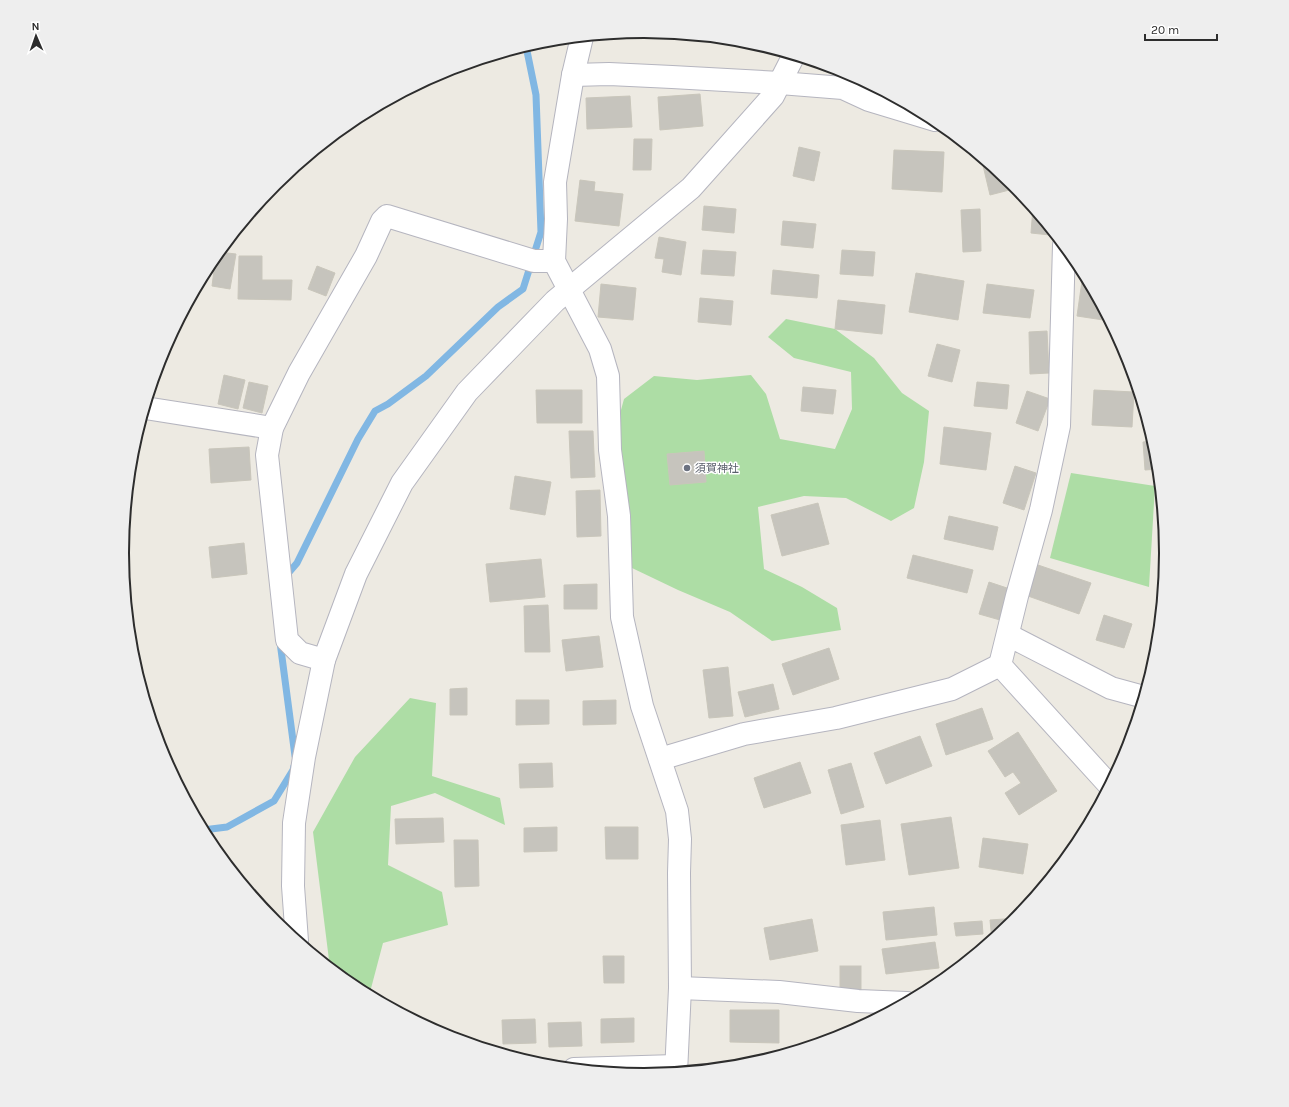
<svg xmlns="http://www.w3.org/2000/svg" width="1289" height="1107" font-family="Karla,'Noto Sans JP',sans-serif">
<rect width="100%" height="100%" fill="#edeae2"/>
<g fill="#addda5">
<polygon points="786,319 835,329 874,358 902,393 929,411 924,462 914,508 891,521 846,498 804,496 758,507 764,569 802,587 837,608 841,630 772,641 730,612 678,590 632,568 620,530 610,450 624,399 654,376 697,380 751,375 766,394 780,439 835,449 852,409 851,372 794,358 768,337"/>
<polygon points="1071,473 1155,486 1149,587 1050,558"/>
<polygon points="410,698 436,703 432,776 500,798 505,825 435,793 391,806 388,865 442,892 448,925 383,943 369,996 354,988 330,968 313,832 355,757"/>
</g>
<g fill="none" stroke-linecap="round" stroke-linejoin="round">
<g stroke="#81b7e3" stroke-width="7">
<polyline points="285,577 297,563 358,439 375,411 388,404 426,376 498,307 523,289 541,232 536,95 527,51"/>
<polyline points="280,642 295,756"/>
<polyline points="203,830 227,827 274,801 293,770 294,766"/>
</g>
</g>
<g fill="#c6c4bd" stroke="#c9c6bb">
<polygon points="569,39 533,44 543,41"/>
<polygon points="700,94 703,126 660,130 658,97"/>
<polygon points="630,96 632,127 587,129 586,98"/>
<polygon points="634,139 652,139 651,170 633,170"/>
<polygon points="799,147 820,152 814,181 793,176"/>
<polygon points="894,150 944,152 942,192 892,189"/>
<polygon points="981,157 1014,184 1017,188 990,195"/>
<polygon points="580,180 595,182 594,191 623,194 619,226 575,221"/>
<polygon points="704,206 736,209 734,233 702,230"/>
<polygon points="1033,207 1050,228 1050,235 1031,233"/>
<polygon points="980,209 981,251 963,252 961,210"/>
<polygon points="783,221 816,224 813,248 781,245"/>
<polygon points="659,237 686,242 681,275 662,272 664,259 655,258"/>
<polygon points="703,250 736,252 734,276 701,274"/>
<polygon points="842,250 875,252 873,276 840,274"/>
<polygon points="219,252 236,254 230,289 212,286 216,255"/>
<polygon points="239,256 262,256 262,280 292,280 291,300 238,299"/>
<polygon points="317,266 335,273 326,296 308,289"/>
<polygon points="773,270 819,275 817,298 771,294"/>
<polygon points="916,273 964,281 958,320 909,312"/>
<polygon points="1082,281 1089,282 1110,321 1077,316"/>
<polygon points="601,284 636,288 633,320 598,317"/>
<polygon points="987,284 1034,290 1030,318 983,313"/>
<polygon points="700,298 733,301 731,325 698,322"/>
<polygon points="838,300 885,305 882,334 835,329"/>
<polygon points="1047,331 1049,373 1030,374 1029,332"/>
<polygon points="937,344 960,350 952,382 928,376"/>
<polygon points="224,375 245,380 238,409 218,404"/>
<polygon points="249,382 268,386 262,413 243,408"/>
<polygon points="977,382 1009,385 1007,409 974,406"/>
<polygon points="803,387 836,390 833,414 801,411"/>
<polygon points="536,390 582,390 582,423 537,423"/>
<polygon points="1094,390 1134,392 1132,427 1092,425"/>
<polygon points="1027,391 1050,399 1038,431 1016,423"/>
<polygon points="944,427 991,433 986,470 940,464"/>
<polygon points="569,431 593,431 595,477 571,478"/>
<polygon points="1154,441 1157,452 1159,469 1145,470 1143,442"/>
<polygon points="249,447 251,480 211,483 209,449"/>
<polygon points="704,451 706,482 670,485 667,454"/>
<polygon points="1015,466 1036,473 1024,510 1003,503"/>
<polygon points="515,476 551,482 545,515 510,509"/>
<polygon points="600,490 601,536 577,537 576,491"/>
<polygon points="818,503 829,544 782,556 771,515"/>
<polygon points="949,516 998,527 993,550 944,539"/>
<polygon points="244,543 247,574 212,578 209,547"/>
<polygon points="913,555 973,570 967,593 907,578"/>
<polygon points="541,559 545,597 490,602 486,564"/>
<polygon points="1038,565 1091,583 1079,614 1028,596"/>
<polygon points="989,582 1010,589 1000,620 979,614"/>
<polygon points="597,584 597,609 564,609 564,585"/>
<polygon points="548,605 550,652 525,652 524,606"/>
<polygon points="1104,615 1132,624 1124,648 1096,640"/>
<polygon points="599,636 603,667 566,671 562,640"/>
<polygon points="829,648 839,679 793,695 782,664"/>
<polygon points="728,667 733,716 709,718 703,670"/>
<polygon points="773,684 779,709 745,717 738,692"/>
<polygon points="467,688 467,715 450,715 450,689"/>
<polygon points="516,700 549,700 549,724 516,725"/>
<polygon points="616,700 616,724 583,725 583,701"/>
<polygon points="982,708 993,739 946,755 936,724"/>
<polygon points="1018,732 1057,791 1019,815 1005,793 1021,783 1013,772 1005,777 988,751"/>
<polygon points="920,736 932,766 886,784 874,753"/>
<polygon points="800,762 811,793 764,808 754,778"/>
<polygon points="552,763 553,787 520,788 519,764"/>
<polygon points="851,763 864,807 841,814 828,770"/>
<polygon points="951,817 959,868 909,875 901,824"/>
<polygon points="443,818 444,842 396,844 395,819"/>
<polygon points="880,820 885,860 846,865 841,825"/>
<polygon points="557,827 557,851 524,852 524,828"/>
<polygon points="605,827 638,827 638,859 606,859"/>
<polygon points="983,838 1028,844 1023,874 979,867"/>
<polygon points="454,840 478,840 479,886 455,887"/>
<polygon points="934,907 937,935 886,940 883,912"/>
<polygon points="1018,918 1014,923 992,941 990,920"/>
<polygon points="812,919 818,951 770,960 764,928"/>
<polygon points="982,921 983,934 956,936 954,923"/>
<polygon points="935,942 939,968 886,974 882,949"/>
<polygon points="603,956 624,956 624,983 604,983"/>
<rect x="840" y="966" width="21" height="27"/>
<polygon points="730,1010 779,1010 779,1043 730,1042"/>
<polygon points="634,1018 634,1042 601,1043 601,1019"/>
<polygon points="535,1019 536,1043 503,1044 502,1020"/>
<polygon points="876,1019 860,1028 860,1020"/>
<polygon points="581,1022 582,1046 549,1047 548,1023"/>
</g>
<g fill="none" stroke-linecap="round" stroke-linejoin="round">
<g stroke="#b5b5bf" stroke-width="24">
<g id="minor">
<polyline points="582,37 573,75 555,182 556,219 554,261 600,349 608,376 610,450 619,516 622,617 642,706 677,811 680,839 679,873 680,988 676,1073"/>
<polyline points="573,75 609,74 672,77 780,83 843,88 869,100 935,120"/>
<polyline points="145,408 272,428"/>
<polyline points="1008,635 1111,688 1144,697"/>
<polyline points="324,660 356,574 402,483 467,392 555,301 691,188 773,96 794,55"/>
<polyline points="1000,665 1017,596 1041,510 1059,426 1064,245"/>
<polyline points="1000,665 1110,786"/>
<polyline points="660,759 744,734 836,718 952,689 1000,665"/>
<polyline points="297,941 293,886 294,823 304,757 324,660 300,653 287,640 267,455 272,428 299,373 366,256 382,221 387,216 534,261 554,261"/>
<polyline points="680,988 779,992 858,1001 907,1003"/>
<polyline points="574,1069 676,1066"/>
</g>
</g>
<use href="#minor" stroke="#fff" stroke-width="22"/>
</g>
<circle fill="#6b7280" stroke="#fff" stroke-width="1.5" cx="687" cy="468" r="4"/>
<g text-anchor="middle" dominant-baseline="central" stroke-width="3" stroke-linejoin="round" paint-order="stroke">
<g font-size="11" fill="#5b616d" stroke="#fff" text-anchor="start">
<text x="695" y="468">須賀神社</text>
</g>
</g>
<path d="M0 0H1289V1107H0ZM129 553a515 515 0 1 1 1030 0a515 515 0 1 1-1030 0Z" fill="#eee" fill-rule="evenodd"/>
<path fill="none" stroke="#2d2d2d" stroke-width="2" d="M129 553a515 515 0 1 1 1030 0a515 515 0 1 1-1030 0Z"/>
<g transform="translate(36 36) rotate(358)" stroke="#ffffff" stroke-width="3" paint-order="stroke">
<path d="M0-3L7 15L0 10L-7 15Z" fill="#2d2d2d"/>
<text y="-6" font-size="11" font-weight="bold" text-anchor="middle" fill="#2d2d2d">N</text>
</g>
<path d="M1145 34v6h72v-6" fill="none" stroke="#2d2d2d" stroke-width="2"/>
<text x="1151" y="34" font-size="12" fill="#2d2d2d" stroke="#ffffff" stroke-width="3" paint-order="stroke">20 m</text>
</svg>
